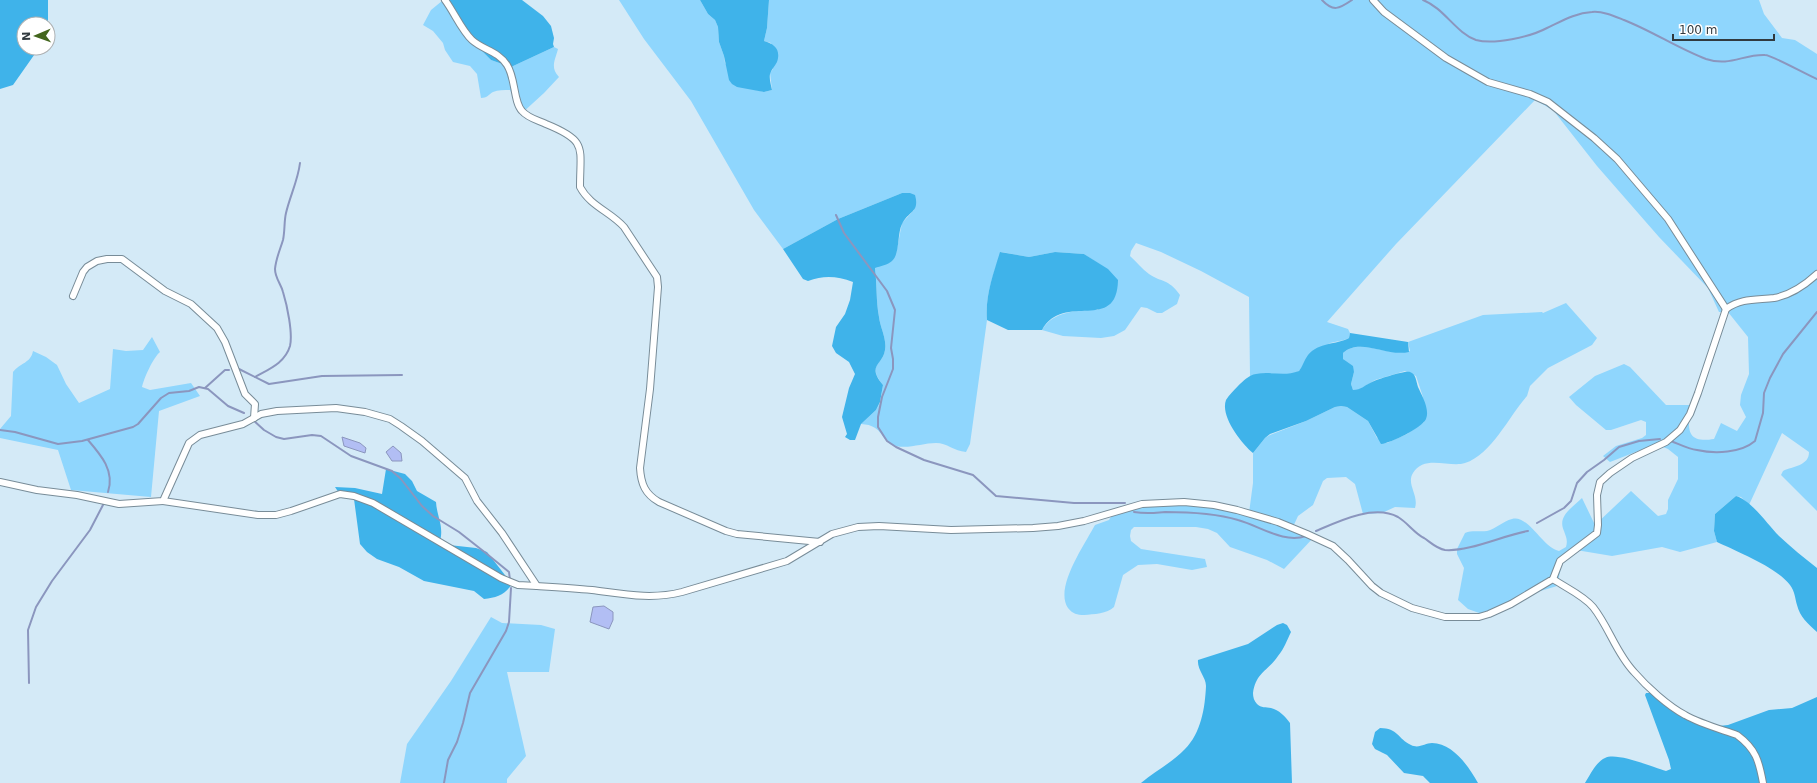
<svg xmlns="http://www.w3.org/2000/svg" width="1817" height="783" font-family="'DejaVu Sans',sans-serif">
<rect width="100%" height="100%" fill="#d4eaf7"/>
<g fill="#8fd6fd">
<path d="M619,0H700L708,14L715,20L718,27L719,42L724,56L725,63L748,88L764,92L772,90L770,73L773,69L771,43L764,41L767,28L769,0H1759L1764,14L1782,38L1795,40L1817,54V511L1781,475L1783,471C1793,466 1809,466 1809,452L1782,433L1749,505L1741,497L1736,496L1715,514L1714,531L1717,542L1680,552L1662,547L1612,556L1570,549L1563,558L1557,586L1527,595L1482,614L1468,609L1458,600L1464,568L1457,554V549L1465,533C1472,530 1479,532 1487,531C1496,529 1503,521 1512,519C1528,514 1543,548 1559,551L1566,547C1568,540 1566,537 1564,531C1557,516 1572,508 1582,498L1595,525L1631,491L1658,516L1666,514L1668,509V500L1678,479V457L1668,449L1656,444L1610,462L1603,456L1616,446L1642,438L1646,435V422L1641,420L1611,430H1606L1576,405L1569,397L1595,376L1624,364L1630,367L1666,405H1691C1688,426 1684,444 1714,439L1721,423L1737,431L1746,417L1740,405L1741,395L1749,374L1748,337L1728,312H1719L1708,288L1659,237L1597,166L1553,110L1535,100L1396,244L1327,322L1348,329L1350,333L1349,338L1344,340L1330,343L1305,362L1299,371L1293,374L1286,375L1265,373L1250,376L1249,297L1201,271L1161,252L1136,243L1131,251L1130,256C1137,262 1142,269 1149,274C1162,283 1168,278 1180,295L1177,304L1162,313H1157L1147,308L1141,307L1125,330L1114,336L1101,338L1063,336L1042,330C1053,311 1078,310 1098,310L1108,270L1084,254L1055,252L1029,257L1001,252C993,275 985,296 987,320L970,444L966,452C954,451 947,443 936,443C923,443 909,449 896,446C880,443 885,425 861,424L876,410L880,403L883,385C866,364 883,365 885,350C887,339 880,327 879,317C876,300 877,284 875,267L896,254L902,223L914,210L902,193L838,219L783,249L754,210L691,101L644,39Z"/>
<path d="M442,1L475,44L491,60L511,67L554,47L558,49C555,61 550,67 559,77L544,93L521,114L510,90C504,90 498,90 493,92C488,95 487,98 481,98L477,74L470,66L453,62L445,50L443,43L433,31L423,25L431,10Z"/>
<path d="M1566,303L1597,338L1592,345L1548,368L1530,386L1527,396C1509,416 1492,454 1465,463C1450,468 1424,454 1413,473C1406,484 1419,495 1415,508L1395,507L1382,513L1363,514L1355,484L1346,477L1327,478L1323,481L1313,505L1298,516L1292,529L1314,537L1284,569L1267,560L1230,547L1217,533L1208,529L1196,527H1134L1131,530L1130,536L1131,541L1141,549L1205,559L1207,567L1192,570L1157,564L1138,565L1123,575L1114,607C1107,614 1094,614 1084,615C1077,615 1073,614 1068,608C1054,588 1085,544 1095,525L1109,520L1114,512L1180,501L1249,513L1253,483V453L1265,438L1270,435L1306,421L1335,407L1341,406L1347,407L1368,421L1377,438L1387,443L1407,434L1424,422L1423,397L1416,376L1405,371L1375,380L1359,390H1353L1351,384L1354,372L1343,359V353C1360,337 1386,357 1410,351L1408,342L1483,315L1542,312L1543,313Z"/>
<path d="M152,337L160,352C153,358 144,378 142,387L150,390L191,383L200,396L159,411L151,497L71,490L58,450L0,438V429L11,416L13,372C20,363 31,363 33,351L46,357L57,365L66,384L79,403L110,389L113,349L126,351L143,350Z"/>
<polygon points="491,617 502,623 541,625 555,629 549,672 507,672 526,756 507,779 507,783 400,783 407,744 451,681"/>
</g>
<g fill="#3fb3ea">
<polygon points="0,0 48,0 48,32 48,24 24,24 24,48 39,48 13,85 0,89"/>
<polygon points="442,0 522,0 543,16 551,26 554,38 553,44 554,47 511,67 491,60 475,44"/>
<path d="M700,0H769L767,28L764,41C775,44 781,50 777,62C775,66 771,70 770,74C769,79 771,85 772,90L764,92L737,87L732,84L729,80L724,56L719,42L718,27L715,20L708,14Z"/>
<path d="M902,193H910L915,195C920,213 908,211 902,224C897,234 900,254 892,261C888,265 880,266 875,268C877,284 876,301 879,317C880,327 887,339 885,350C883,365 866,365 883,385L880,402L876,410L861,424L855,440H850L845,437L847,434L842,417L849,388L855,374L849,362L836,353L832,346L836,327L845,314L850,300L853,282C837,276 824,275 808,281L803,279L783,249L838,219Z"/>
<path d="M1000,252L1029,257L1055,252L1084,254L1108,269L1118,280C1117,334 1064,291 1042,330H1008L987,320C985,296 993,275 1000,252Z"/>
<path d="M1350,333L1408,342L1409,352C1386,357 1360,337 1343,353V359L1353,366L1354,372L1351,384L1353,390C1361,390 1365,385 1372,382C1378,379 1406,370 1410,372C1416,374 1416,381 1418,387C1422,396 1430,409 1426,419C1422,428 1391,443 1381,444L1368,421L1347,407L1341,406L1335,407L1306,421L1270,434L1265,438L1253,453C1241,443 1220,416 1226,400C1229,395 1234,390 1238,386C1243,381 1249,375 1256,374C1271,371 1284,377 1299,371C1303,366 1304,360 1308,355C1319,342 1336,345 1349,338Z"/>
<path d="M386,469L405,474L412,481L417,491L436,502C437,517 444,526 440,541L449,545L476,548L487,552L512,584C505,595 496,598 484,599L474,591L424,581L399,567L377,559L367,552L360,544L354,499L339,493L335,487L355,488L382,494Z"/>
<path d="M1736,496C1751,500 1768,525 1779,536C1791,547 1804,558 1817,568V632C1808,624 1800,617 1797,605C1795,598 1795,592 1790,585C1778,568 1736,551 1717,542L1714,531L1715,514Z"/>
<path d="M1283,623L1287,625L1291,632C1287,640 1284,649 1278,656C1268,671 1256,672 1253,693C1253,697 1254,701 1257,704C1261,708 1266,707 1271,708C1279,710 1285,716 1290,723L1292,783H1141C1155,771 1173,762 1185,749C1201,733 1205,708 1206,686C1206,677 1197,670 1198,660L1248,644L1277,625Z"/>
<path d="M1646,693H1652L1708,725L1719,726L1728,725L1769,710L1792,708L1817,697V783H1585C1590,775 1596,762 1605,758C1617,752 1652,767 1666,771L1671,769L1669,760L1645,695Z"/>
<path d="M1380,728C1398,728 1398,739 1411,745C1419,749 1425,743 1432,743C1453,743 1469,767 1478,783H1430L1423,776L1404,773L1387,755L1375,749L1372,744L1375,732Z"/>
</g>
<g fill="#b2bef4" stroke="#8b96be">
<polygon points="342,437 360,443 366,448 365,453 344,446"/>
<polygon points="393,446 401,453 402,461 392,461 386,452"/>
<polygon points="604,606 613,612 613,620 609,629 590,622 593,607"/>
</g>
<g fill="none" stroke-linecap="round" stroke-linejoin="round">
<g stroke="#8b96be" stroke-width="2">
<path d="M1322,0C1333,12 1339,9 1352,0"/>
<path d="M1423,0C1444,8 1456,33 1476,40C1494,45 1530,37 1547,28C1562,21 1575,13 1592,12C1603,11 1614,16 1624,20C1652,31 1679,49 1706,59C1730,67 1743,54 1765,55C1772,55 1807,75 1817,79"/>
<polyline points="836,215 844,233 887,291 895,310 891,348 893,359 893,369 882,397 878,417 878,427 887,441 896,447 924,460 973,475 996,496 1074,503 1125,503"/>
<polyline points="239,369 269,384 322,376 402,375"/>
<path d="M255,377C269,369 285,363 290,346C293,333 287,305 283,292C281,284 275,278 275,269C276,258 280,250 283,240C285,231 284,221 286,213C290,196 298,180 300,163"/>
<polyline points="205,388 225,370 229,370"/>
<polyline points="253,420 264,430 276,437 284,439 312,435 321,436 351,456 392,471 401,479 422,506 433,516 459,532 487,554 509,572 510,580"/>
<polyline points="0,430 15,432 58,444 82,441 133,427 138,424 161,398 169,393 189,391 199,387 208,389 228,406 244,413"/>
<path d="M88,440C101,455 115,471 108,492"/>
<path d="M1671,441C1679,444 1688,449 1697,450C1715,454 1741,453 1755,441L1763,413L1764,393L1770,378L1783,354L1817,312"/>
<path d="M1134,512C1147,514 1152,513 1165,512C1186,512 1218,514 1238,520C1260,526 1284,544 1306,536"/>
<polyline points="1537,523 1564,508 1571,501 1577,483 1587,472 1604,460 1619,447 1639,441 1660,439"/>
<path d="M1316,531C1339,521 1374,504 1398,517C1408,523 1414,533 1424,538C1430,542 1437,549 1445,550C1469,552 1504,535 1528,531"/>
<polyline points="29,683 28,630 36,607 52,581 90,530 104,503"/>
<polyline points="444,783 448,760 457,742 463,723 470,693 506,631 509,622 511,588"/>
</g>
<g stroke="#788c98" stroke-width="8">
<g id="street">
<path d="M445,0C454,12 462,31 472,40C483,50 498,51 507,65C516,79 513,101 522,111C528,118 537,120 546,124C588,141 580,147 580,187C590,206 611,212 624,227L657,277L658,287L650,389L640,468C641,484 645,494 659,502L726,531L737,534L820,542"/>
<polyline points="1373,0 1384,12 1446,58 1488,82 1530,94 1548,102 1594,138 1617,159 1668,219 1726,309"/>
<polyline points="73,296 83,272 87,267 97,261 107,259 122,259 165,291 191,304 217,328 225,342 245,394 255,404 254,418"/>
<path d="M0,482L37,490L77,495L119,504L163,501L189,443L200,435L243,424L261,414L277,411L336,408L365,412L390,419L401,426L422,441L465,478L477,501L502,533L537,586C555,587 574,588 592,590C623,594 651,600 682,592L787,561L832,534L858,527L879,526L951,530L1033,528L1058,526L1084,521L1142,504L1184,502L1214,505L1237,510L1278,522L1307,534L1333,546L1348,560L1372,586L1381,593L1412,608L1445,617H1479L1489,614L1511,604L1553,579L1560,561L1597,533L1598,525L1597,495L1600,482L1610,473L1632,458L1666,442L1680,430L1690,414L1698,393L1726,309C1741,298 1756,300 1774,298C1791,295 1804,286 1817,274"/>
<polyline points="163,501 258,515 276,515 291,511 340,494 354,496 373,503 501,578 518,585 537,586"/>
<path d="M1553,579C1566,588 1583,595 1593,607C1609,627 1616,653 1634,672C1647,687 1668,706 1685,715C1701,724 1720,729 1737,735C1756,749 1759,761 1763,783"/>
</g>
</g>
<use href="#street" stroke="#fff" stroke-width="6"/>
</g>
<g transform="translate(36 36) rotate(268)"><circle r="19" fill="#ffffff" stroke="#adb0b2"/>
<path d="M0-3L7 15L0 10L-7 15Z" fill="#43661d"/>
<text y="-6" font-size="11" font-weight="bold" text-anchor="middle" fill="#313a3f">N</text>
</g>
<path d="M1673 34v6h101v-6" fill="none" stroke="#313a3f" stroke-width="2"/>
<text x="1679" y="34" font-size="12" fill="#313a3f" stroke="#ffffff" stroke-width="3" paint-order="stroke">100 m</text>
</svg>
